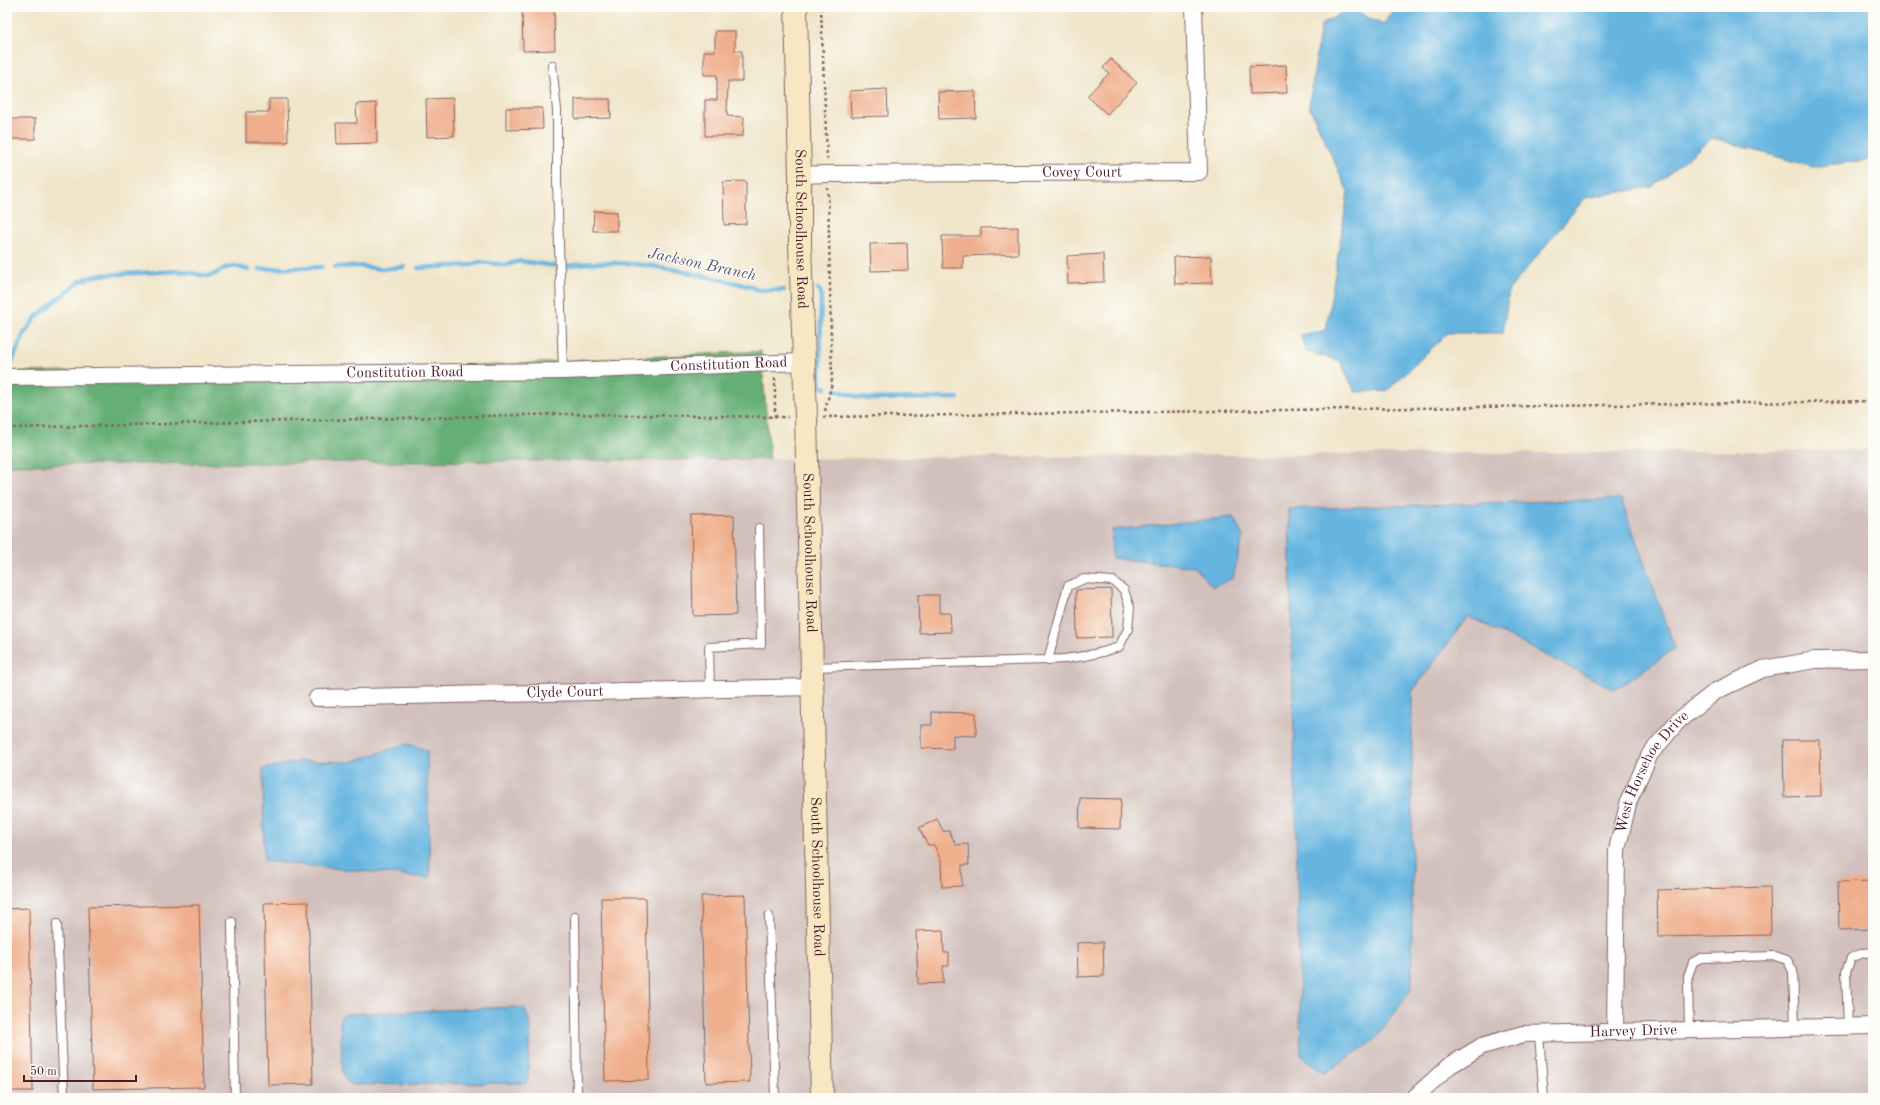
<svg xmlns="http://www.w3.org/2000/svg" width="1880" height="1105" font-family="'Old Standard TT',serif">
<rect width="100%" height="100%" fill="#fdfcf7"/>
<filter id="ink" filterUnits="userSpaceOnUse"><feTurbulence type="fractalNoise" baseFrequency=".025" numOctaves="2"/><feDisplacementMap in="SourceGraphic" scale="8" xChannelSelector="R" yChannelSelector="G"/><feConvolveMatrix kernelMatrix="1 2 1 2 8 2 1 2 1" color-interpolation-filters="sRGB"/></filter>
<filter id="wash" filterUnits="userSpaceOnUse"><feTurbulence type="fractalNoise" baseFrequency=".012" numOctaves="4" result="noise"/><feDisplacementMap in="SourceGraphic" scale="16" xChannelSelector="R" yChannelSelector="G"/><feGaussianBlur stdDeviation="0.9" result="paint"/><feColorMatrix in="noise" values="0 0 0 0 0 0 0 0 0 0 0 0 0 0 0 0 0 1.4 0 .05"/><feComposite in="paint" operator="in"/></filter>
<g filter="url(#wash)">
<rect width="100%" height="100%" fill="#f0e5c9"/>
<polygon fill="#d1c0bc" points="1873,450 1873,1098 7,1098 7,465"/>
<polygon fill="#65ae75" stroke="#586650" points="761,351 770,459 7,465 7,372 477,366"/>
<g fill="#66b5e0" stroke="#586a86">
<polygon points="1395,7 1873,7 1873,159 1813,167 1712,138 1652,187 1585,198 1509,290 1503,333 1448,333 1387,391 1355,392 1340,361 1307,352 1300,335 1326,330 1348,192 1309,106 1321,25 1350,8 1383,25"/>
<polygon points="1621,499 1675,648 1615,690 1468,616 1412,692 1412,989 1376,1039 1325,1073 1301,1055 1289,509"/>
<polygon points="1233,517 1243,536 1233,578 1213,587 1195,567 1112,558 1112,530"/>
<polygon points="407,744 427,750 430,878 264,861 263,769 301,761 350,762"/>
<polygon points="514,1007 524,1008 530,1021 528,1078 526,1083 352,1085 346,1080 343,1073 340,1023 341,1017 346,1014"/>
</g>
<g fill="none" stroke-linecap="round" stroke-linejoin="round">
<g stroke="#66b5e0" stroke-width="4.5">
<path d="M567,266C629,255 690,273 750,286L758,290H784"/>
<polyline points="335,267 357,266 381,269 404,267"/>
<polyline points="418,268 471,265 479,262 505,265 520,261 555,266"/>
<polyline points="260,269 322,267"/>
<polyline points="818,289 821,292 820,381 822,387 826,388"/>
<polyline points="12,361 24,334 37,316 80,281 98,275 181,271 207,276 213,275 225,268 235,266 249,270"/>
<polyline points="836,390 857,397 868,399 958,398"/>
</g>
</g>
<g id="blocks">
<g fill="#efaf8c">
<polygon points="554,7 555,50 523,51 522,8"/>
<polygon points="715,31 735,31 735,51 742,51 742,81 728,81 727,116 744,117 743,136 705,136 705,100 717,100 717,75 704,75 704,51 715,51"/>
<polygon points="1111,59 1137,83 1107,114 1087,96 1109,73 1103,68"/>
<polygon points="1286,65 1287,93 1250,94 1249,67"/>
<polygon points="887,89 888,116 851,117 850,91"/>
<polygon points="975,91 976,118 939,119 938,92"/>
<polygon points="453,98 454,136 427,137 426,99"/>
<polygon points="269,99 287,99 288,142 246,142 246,112 269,112"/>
<polygon points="575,99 610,99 611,118 575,119"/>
<polygon points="376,103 377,143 337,144 336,123 357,123 356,104"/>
<polygon points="506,108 542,108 543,129 506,130"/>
<rect x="7" y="119" width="28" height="20"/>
<polygon points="746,181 746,224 724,225 723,182"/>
<polygon points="594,211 617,212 617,231 593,231"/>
<polygon points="1018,227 1018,254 963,256 963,268 943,268 942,236 981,236 981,228"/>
<polygon points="907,243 908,270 871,271 870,244"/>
<polygon points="1103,254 1104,282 1068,283 1067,256"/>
<polygon points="1211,256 1212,283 1175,284 1174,257"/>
<polygon points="734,515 736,615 693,616 691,516"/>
<polygon points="1111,589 1112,637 1077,638 1076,590"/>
<polygon points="918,595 939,595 939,613 950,613 951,632 919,633"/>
<polygon points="932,712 976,713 976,736 953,735 953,749 921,748 921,725 932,725"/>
<polygon points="1783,740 1820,740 1821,796 1784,797"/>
<polygon points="1080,798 1121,799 1120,829 1079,828"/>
<polygon points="937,819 943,831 949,831 956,845 968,844 969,865 962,865 962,886 942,887 941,860 934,845 928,845 919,828"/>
<polygon points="1873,881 1873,929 1839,930 1838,882"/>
<polygon points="1770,887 1771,935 1658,937 1657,890"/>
<polygon points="745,895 750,1082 706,1083 701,896"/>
<polygon points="601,898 646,898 649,1080 605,1081"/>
<polygon points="308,902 313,1084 268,1085 264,903"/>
<polygon points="199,905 204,1087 93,1089 88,907"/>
<polygon points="29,908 33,1091 7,1091 7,909"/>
<polygon points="943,930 944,953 949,953 949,966 943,966 943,983 918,984 916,931"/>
<polygon points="1103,942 1104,976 1078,977 1077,943"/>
</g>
</g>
</g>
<g filter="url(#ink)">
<use href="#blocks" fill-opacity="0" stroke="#846462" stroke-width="1"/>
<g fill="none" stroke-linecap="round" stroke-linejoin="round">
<g stroke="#846462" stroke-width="10">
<g id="lane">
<polyline points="552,65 557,110 557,181 563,371"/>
<path d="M813,667L1048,660C1072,659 1096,655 1119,647L1128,629L1130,608L1124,590L1113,581L1084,579L1068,586L1048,660"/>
<polyline points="710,689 709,647 761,644 759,528"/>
<polyline points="575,916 577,1098"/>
<polyline points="769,916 775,1098"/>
<polyline points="232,922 235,1098"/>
<polyline points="57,924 64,1098"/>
<polyline points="1848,1027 1846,972 1851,958 1863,953 1873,952"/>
<polyline points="1689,1031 1688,976 1693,962 1701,958 1775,956 1787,960 1793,971 1795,1028"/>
<polyline points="1539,1035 1544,1098"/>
</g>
</g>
<g stroke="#846462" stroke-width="18">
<g id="street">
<path id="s1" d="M800,175L828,174L1199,172L1194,7"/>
<path id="s2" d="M7,377L563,371L803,362"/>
<path id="s3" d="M317,698L813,687"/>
<path id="s4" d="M1615,1032L1617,850L1629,800L1650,754L1678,721L1716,691L1763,669L1815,660L1873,659"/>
<path id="s5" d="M1414,1098L1449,1066L1482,1046L1523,1034L1873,1026"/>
</g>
</g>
<g stroke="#846462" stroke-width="24">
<g id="secondary">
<path id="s6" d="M796,7L800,175V245L806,417L822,1098"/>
</g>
</g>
<g stroke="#846462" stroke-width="2.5" stroke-dasharray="3 3" stroke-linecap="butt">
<polyline points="821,7 827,159"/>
<polyline points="825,411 832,383 828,188"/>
<polyline points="775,417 775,377"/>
<polyline points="823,417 1873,401"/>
<polyline points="7,428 563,414 788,417"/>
</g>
<use href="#lane" stroke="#fff" stroke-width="8"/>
<use href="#street" stroke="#fff" stroke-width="16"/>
<use href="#secondary" stroke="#f7e8c3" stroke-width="22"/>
</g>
</g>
<g text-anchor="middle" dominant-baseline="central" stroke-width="3" stroke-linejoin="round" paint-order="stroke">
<g font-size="15" fill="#4a1f2b" stroke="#fdfcf7">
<text stroke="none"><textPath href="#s1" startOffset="282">Covey Court</textPath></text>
<text stroke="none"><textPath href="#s6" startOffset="222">South Schoolhouse Road</textPath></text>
<text stroke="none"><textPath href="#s2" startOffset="722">Constitution Road</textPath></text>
<text stroke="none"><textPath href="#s2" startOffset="398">Constitution Road</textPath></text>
<text stroke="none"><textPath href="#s6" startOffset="546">South Schoolhouse Road</textPath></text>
<text stroke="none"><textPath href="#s3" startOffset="248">Clyde Court</textPath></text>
<text stroke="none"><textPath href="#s4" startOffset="269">West Horsehoe Drive</textPath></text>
<text stroke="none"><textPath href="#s6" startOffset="870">South Schoolhouse Road</textPath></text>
<text stroke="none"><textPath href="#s5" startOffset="239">Harvey Drive</textPath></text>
</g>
<g font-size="16" font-style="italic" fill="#555b73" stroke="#fdfcf7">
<text transform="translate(702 265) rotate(12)">Jackson Branch</text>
</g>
</g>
<rect width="1880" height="1105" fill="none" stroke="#fdfcf7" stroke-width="24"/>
<path d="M24 1075v6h112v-6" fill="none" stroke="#4a1f2b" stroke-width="2"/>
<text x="30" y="1075" font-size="12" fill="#4a1f2b" stroke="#fdfcf7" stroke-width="3" paint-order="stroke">50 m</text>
</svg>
